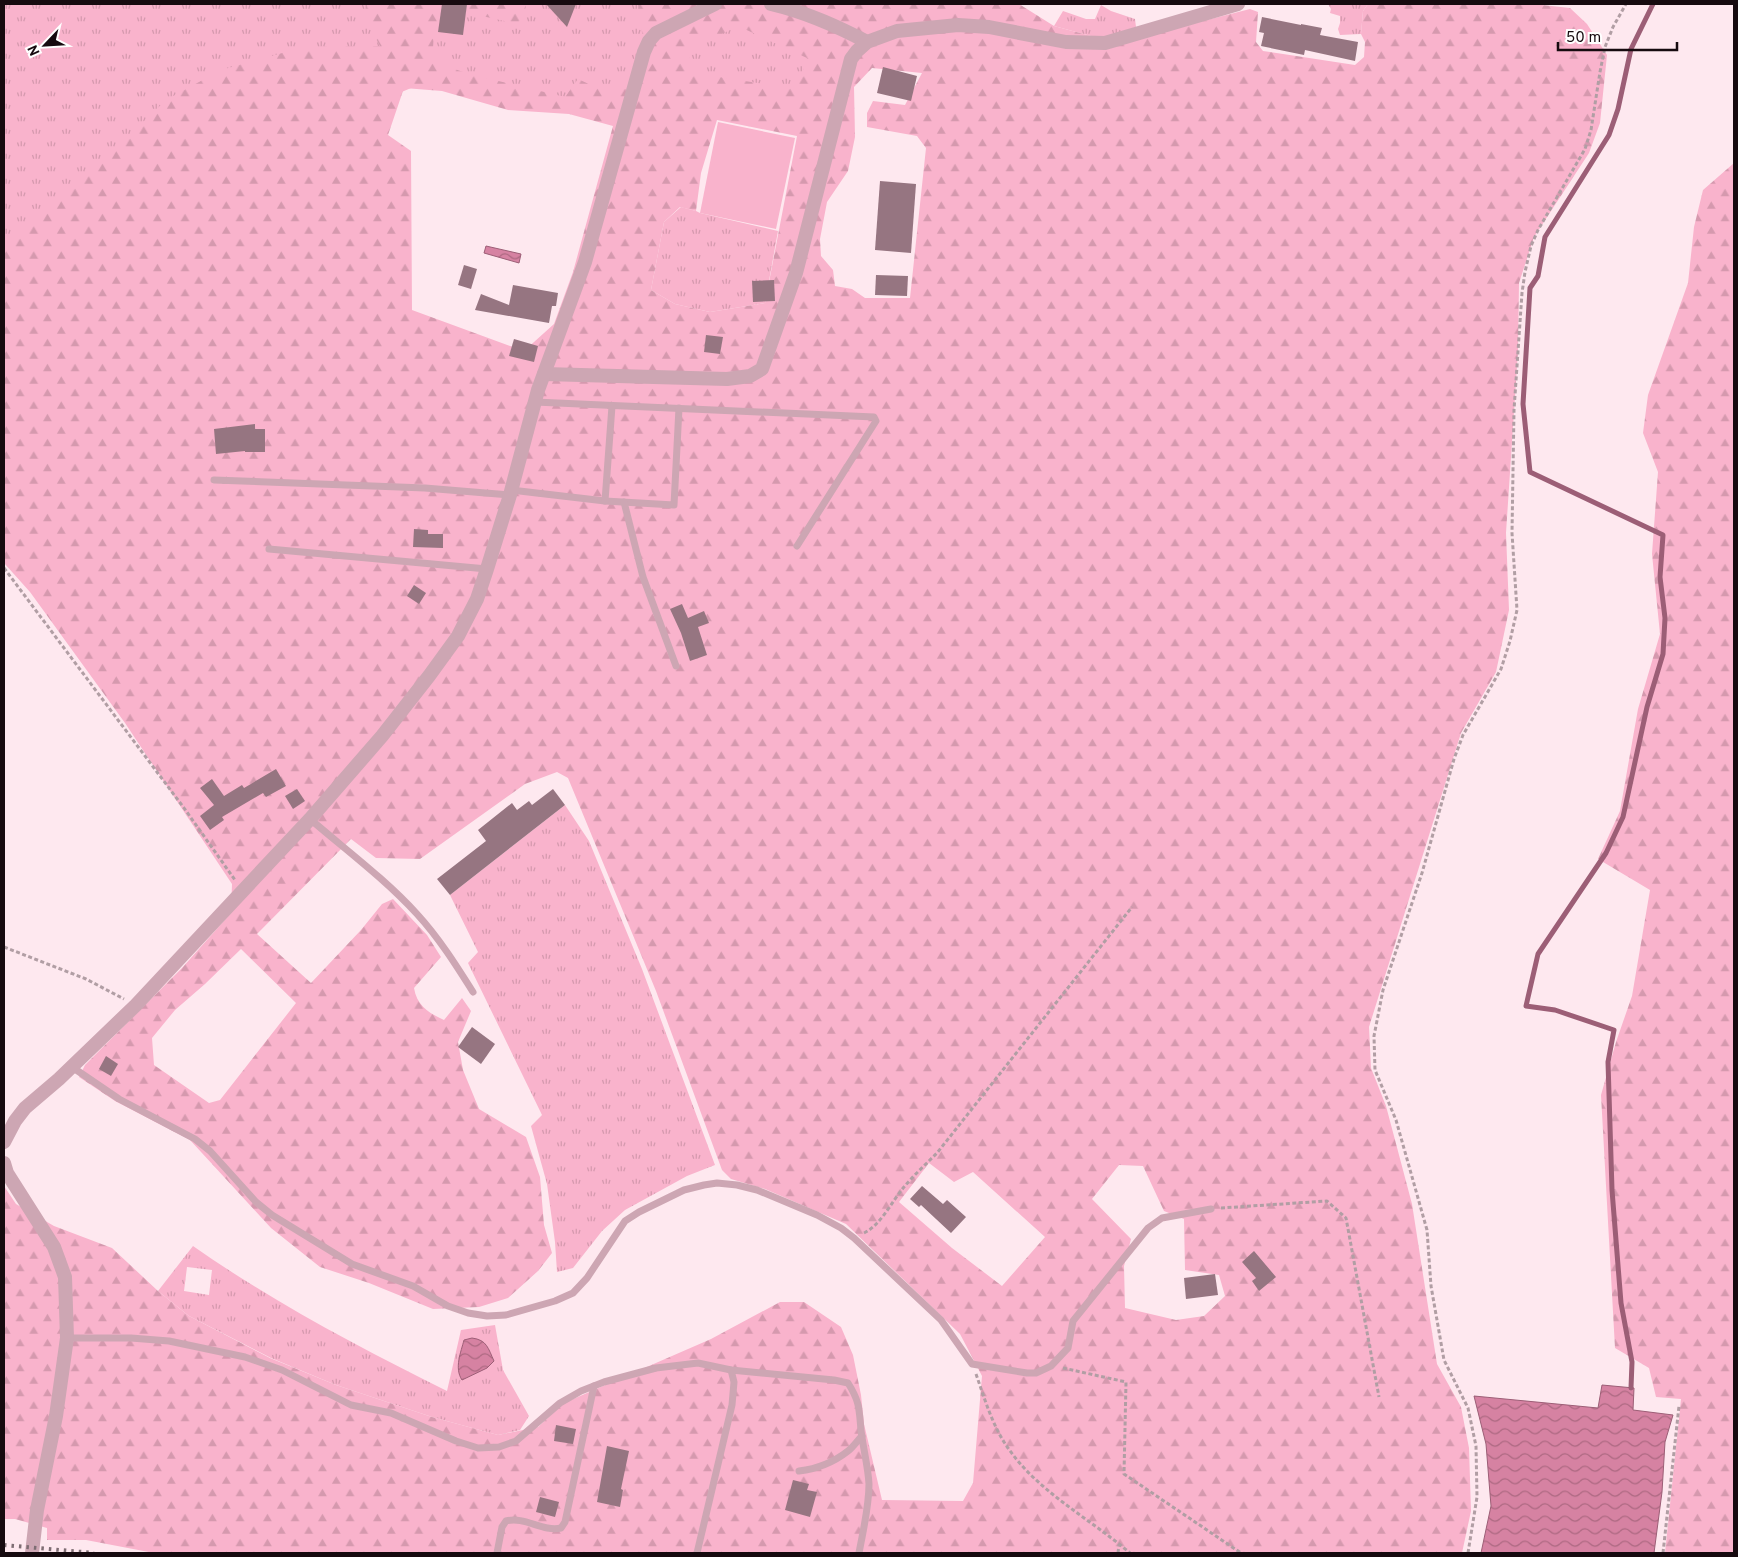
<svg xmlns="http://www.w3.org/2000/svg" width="1738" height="1557" font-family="Overpass,sans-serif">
<defs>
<pattern id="grass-tufts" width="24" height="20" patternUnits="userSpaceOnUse" patternTransform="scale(1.25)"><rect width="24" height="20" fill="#f9b3cc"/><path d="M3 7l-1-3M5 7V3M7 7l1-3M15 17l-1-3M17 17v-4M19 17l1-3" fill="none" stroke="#d599ae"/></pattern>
<pattern id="forest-firs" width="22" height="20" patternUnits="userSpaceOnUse" patternTransform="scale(1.25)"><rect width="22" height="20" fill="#f9b3cc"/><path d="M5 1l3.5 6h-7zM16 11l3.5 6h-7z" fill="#d599ae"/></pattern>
<pattern id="water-waves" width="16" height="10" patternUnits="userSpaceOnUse" patternTransform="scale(1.25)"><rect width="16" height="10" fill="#d682a2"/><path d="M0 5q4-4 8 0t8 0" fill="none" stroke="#ad6982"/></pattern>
</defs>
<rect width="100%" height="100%" fill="#fee8ef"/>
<g fill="url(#grass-tufts)" fill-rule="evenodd">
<polygon points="4,4 870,4 823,120 606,113 430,80 378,102 4,295"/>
<polygon points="1328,4 1368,4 1363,11 1361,34 1340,35 1338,29 1340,23 1340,16 1330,13 1331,9"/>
<polygon points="1101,5 1111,11 1135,19 1136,27 1102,39 1054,26 1063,11 1086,19 1095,19"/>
<polygon points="681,207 696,211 700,213 778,231 765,303 710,312 675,304 651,290 664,222"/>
<polygon points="565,805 589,841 642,969 715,1165 687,1176 625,1210 602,1231 573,1268 557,1272 555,1242 547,1184 531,1126 542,1115 468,963 478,952 450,895"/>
<path d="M193,1246C273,1302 360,1348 447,1391L461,1330L495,1325L503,1370L529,1416L520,1430L498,1435L432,1417L336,1385L271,1358L189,1316L158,1291ZM187,1267L212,1270L209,1295L184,1291Z"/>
</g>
<g fill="url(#forest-firs)" fill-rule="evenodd">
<path d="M367,4H526V7L518,24L473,14L434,28L433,49L440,64L469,74L565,97L578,79L606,92L639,86L648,76L638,4H1019L1054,26L1117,43L1250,9L1258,12L1256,42L1263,51L1355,65L1364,57L1365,42L1361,34L1363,11L1368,4H1533L1570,8L1587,24L1607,55L1600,123L1589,153L1534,237L1519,283L1518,351L1506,533L1509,610L1496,672L1461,733L1369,1027L1371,1068L1386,1106L1412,1204L1437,1364L1461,1407L1469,1448L1471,1511L1462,1553H154L86,1540H47V1528L15,1519H4V1186L16,1204L54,1226L112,1248L158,1291L189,1316L270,1358L336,1385L432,1417L498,1435L538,1427L564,1403L711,1339L780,1302H804L841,1327L853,1355L861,1395L864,1424L882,1500L963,1501L973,1483L982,1376L960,1334L846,1224L765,1189L731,1179L722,1170L656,991L568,778L557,772L525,784L420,859L376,858L351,839L257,934L311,983L361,930L382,904L393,899L427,935L441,957L414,988C417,1006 429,1013 444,1020L462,998L471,1011L458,1042L463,1070L479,1109L526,1137L540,1177L544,1225L552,1253L538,1271L508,1298L479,1307L433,1309L369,1283L320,1267L271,1228L190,1140L115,1101L79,1077L85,1065L182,968L231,913L232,884L125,723L30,592L4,563V250L82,181L166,100L221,70L304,47L380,46L365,19ZM738,26L807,58L797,89L713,76L687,67L694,38L718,36ZM872,68L922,73L905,105L873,101L867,113V127L917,136L926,148L910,298H865L852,289L835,286L833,270L821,256L820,239L827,202L848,171L855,137L854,87ZM404,88L442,91L508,110L569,114L613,126L573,272L554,324L524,351L412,310L411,151L388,135ZM717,120L797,136L765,303L710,312L675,304L651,290L664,222L680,207L696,211L701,173ZM241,949L296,1003L220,1100L209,1103L154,1065L152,1038L175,1010L205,984ZM929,1163L954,1182L973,1172L1045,1237L1002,1286L952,1248L899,1202ZM1119,1165L1143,1166L1164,1211L1184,1219L1185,1270L1219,1275L1225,1296L1204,1316L1176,1320L1125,1308L1124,1266L1131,1239L1092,1199Z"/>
<polygon points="1734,163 1734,1553 1665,1553 1681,1399 1656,1397 1649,1368 1615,1348 1601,1095 1616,1042 1632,996 1650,890 1598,859 1620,811 1638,709 1660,634 1652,554 1658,472 1643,433 1648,395 1688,283 1694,227 1703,190"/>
</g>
<polygon fill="#f9b3cc" points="718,122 795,138 776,229 700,213"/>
<g fill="url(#water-waves)" stroke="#9c5e76">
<polygon points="486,246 521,254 519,263 484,253"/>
<path d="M472,1338C487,1340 488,1348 494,1361L487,1368L462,1380C454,1368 461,1352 464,1340Z"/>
<polygon points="1602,1385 1634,1388 1633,1410 1673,1415 1665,1442 1662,1492 1654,1553 1481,1553 1491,1506 1486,1444 1474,1396 1598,1408"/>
</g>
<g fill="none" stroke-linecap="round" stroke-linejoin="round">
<polyline stroke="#9c5e76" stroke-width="5" points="1631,1388 1632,1362 1621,1303 1612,1190 1608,1062 1614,1030 1555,1010 1526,1006 1538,954 1606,853 1623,817 1647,707 1663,654 1665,618 1660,577 1663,535 1530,472 1523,404 1530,288 1538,276 1545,237 1609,135 1618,109 1631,49 1653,4"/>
</g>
<g fill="#967581">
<polygon points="442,4 467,4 463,35 438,32"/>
<polygon points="546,4 576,4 567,27"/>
<polygon points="1262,17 1301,25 1301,24 1322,28 1320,35 1358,42 1355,61 1305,50 1304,55 1261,46 1264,33 1259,32"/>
<polygon points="883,67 917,76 911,101 877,93"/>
<polygon points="880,181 916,184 911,253 875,250"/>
<polygon points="464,265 477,269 471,289 458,285"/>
<polygon points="876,275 908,276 907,296 875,295"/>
<polygon points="774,280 775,301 753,302 752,281"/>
<polygon points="513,285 558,293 556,306 552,306 549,323 475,310 481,294 509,305"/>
<polygon points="706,335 723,337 720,354 704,352"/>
<polygon points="514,339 538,346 534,362 509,356"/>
<polygon points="255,424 255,429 265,429 265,452 245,452 245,451 216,454 214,429"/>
<polygon points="414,529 428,530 428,534 443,534 443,548 413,547"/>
<polygon points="414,585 426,593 419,604 407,596"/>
<polygon points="682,604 688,618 704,611 709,623 698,627 707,655 690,661 681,633 670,609"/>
<polygon points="276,769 286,786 266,797 263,793 222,817 224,820 210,830 200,816 214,805 200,788 212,779 224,796 242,785 244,788"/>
<polygon points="297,789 305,801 293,809 285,796"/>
<polygon points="553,789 565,805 450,895 437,879 486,841 478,830 512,803 517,810 529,801 532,805"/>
<polygon points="472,1027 495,1044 481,1064 458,1047"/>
<polygon points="106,1056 118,1064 111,1076 99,1069"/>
<polygon points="922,1186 943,1204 947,1200 966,1217 951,1233 921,1205 919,1207 910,1199"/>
<polygon points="1254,1251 1276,1277 1259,1291 1252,1281 1256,1278 1242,1262"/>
<polygon points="1215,1274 1218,1295 1186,1299 1184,1278"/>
<polygon points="556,1425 576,1429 573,1444 554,1441"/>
<polygon points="607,1446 629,1451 621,1489 623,1490 620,1507 597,1502"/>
<polygon points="793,1480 809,1484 807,1490 817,1492 810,1517 785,1510"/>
<polygon points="540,1497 559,1502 555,1517 536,1512"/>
</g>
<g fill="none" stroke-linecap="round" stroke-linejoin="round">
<g stroke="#b19ea4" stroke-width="3" stroke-dasharray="4 2.5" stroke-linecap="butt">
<polyline points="4,568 184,808 235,880"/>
<polyline points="4,947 86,979 124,999"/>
<polyline points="1221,1208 1327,1201 1346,1218 1379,1397"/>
<path d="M864,1233C881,1225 892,1201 904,1187C914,1175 926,1164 937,1153L1132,907"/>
<polyline points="1063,1368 1126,1382 1124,1474 1241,1553"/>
<path d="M976,1374C984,1397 991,1421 1004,1442C1034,1490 1088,1517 1130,1553"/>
<polyline points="1118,1553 1119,1545"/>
<polyline points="1468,1553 1477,1497 1476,1446 1468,1408 1444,1360 1431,1286 1427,1230 1396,1120 1375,1070 1374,1036 1383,990 1422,873 1454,759 1463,735 1501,669 1510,641 1517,610 1512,533 1514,410 1522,293 1525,272 1531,246 1538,230 1585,149 1591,130 1600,72 1605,47 1613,27 1626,4"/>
<polyline points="1663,1553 1679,1406"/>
</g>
<g stroke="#cda6b3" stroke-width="7">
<polyline points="535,402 874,417 876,421 797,546"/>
<polyline points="214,480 425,488 510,495"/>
<polyline points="511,490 605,501 674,505 679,408"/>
<polyline points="605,501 612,406"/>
<polyline points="624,502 643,577 676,666"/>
<polyline points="269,549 487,569"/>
<path d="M310,819C346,850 385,879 417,914C439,938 456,965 473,992"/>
<polyline points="72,1067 119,1099 195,1139 210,1151 256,1202 272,1215 352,1264 413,1286 448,1306 468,1313 487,1316 506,1315 555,1301 573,1293 587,1278 625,1221 639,1212 684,1190 704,1185 717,1183 737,1185 757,1190 817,1215 841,1228 854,1238 941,1320 972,1364 1027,1373 1036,1373 1051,1366 1068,1348 1073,1321 1148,1228 1162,1218 1211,1209"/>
<path d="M67,1338H131L169,1341L245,1357L282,1370L351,1405L391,1413L456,1441L478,1448L499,1447L516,1441L560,1403L581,1391L604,1382L656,1368L698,1363L731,1370L834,1380L848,1383C860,1402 859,1409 861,1430C863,1448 868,1466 869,1484C869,1507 863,1531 859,1553"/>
<path d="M799,1471C816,1469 834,1462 848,1451C853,1447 857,1441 862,1436"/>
<path d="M497,1553L502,1527L506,1521C525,1516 542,1532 561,1528L565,1522L594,1386"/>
<polyline points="697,1553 732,1405 734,1382 731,1370"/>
</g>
<g stroke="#cda6b3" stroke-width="14">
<path d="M771,4C805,12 837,26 867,42"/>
<polyline points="544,374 727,379 750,376 762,369 796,273 851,59 857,51 867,42 897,31 958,25 989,27 1066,42 1105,43 1238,4"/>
<polyline points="4,1142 15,1121 25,1108 59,1079 136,1005 310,819 382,736 429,676 458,636 477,599 487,569 510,495 538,390 585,262 644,52 649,41 656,33 715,4"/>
<polyline points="4,1163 7,1173 54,1247 65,1277 67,1338 56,1416 37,1510 32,1553"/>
</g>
<polyline stroke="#7e6d73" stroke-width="4" stroke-dasharray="2.5 5" stroke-linecap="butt" points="4,1545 94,1553"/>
</g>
<rect width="1738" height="1557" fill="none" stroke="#160a0f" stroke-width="10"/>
<g transform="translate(45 45) rotate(245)" stroke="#ffffff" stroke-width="4" paint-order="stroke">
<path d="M0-4L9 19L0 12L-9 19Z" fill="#160a0f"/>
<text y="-8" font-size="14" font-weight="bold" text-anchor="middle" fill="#160a0f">N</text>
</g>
<path d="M1558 42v8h119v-8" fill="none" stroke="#160a0f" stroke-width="2.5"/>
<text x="1566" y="42" font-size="15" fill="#160a0f" stroke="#ffffff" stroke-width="4" paint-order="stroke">50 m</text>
</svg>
